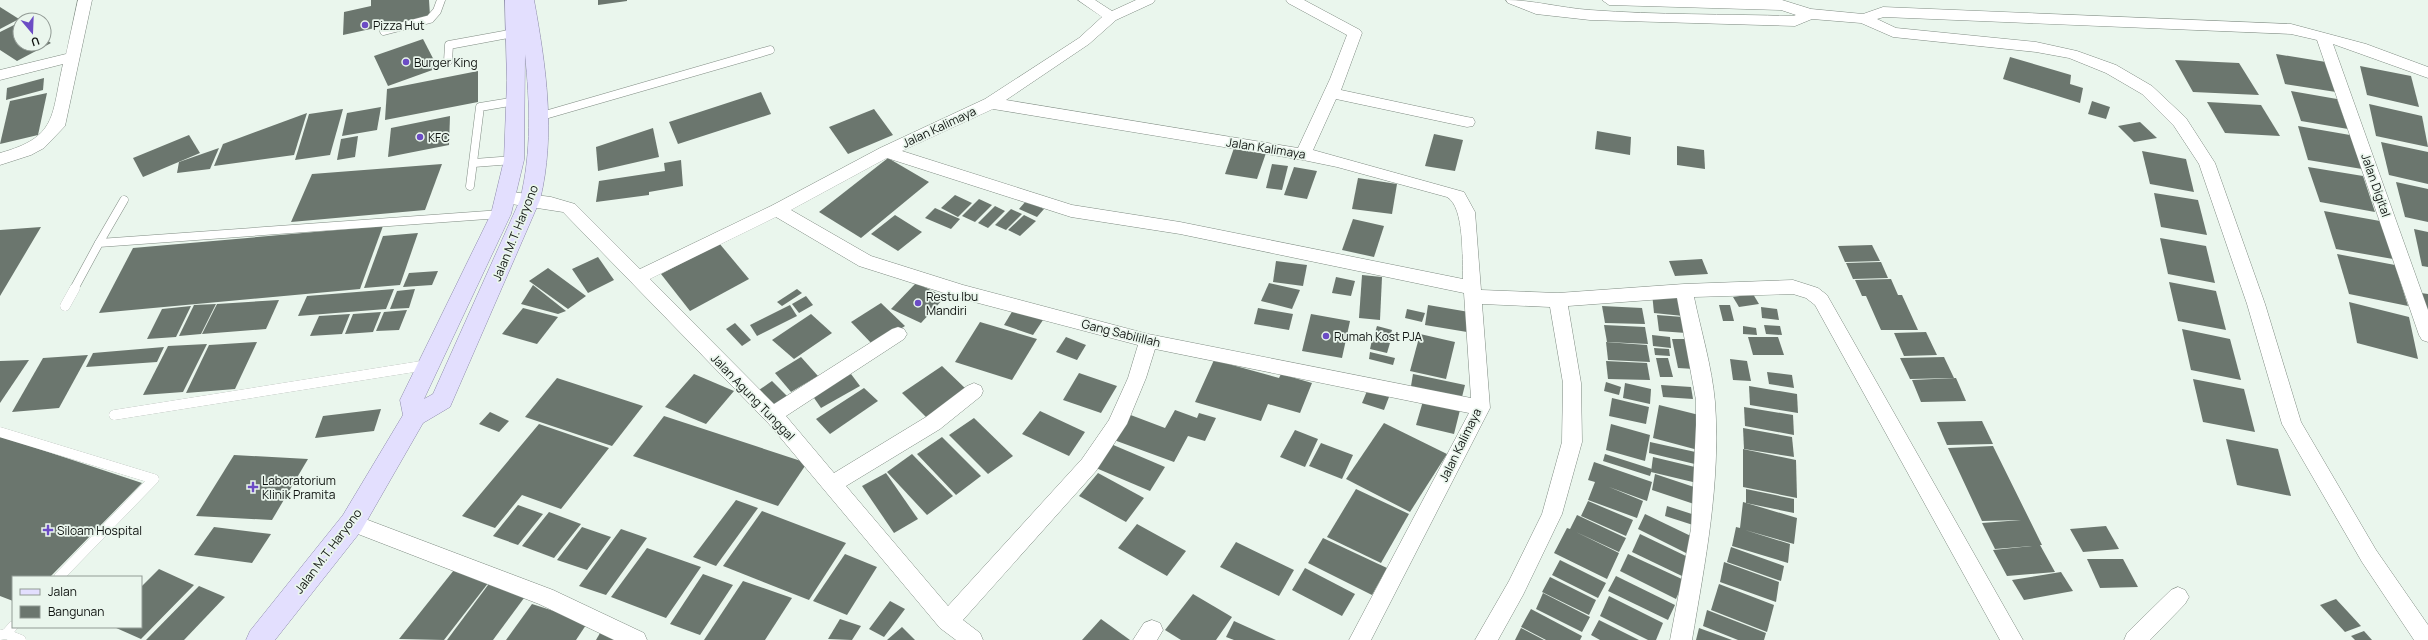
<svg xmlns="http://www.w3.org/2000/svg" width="2428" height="640" font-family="Manrope,sans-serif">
<rect width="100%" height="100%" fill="#eaf6ed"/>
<g fill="#6b766e">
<polygon points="371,0 429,0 430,16 343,35 344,12 371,6"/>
<polygon points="598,0 627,0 627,1 598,5"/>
<polygon points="0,7 19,19 0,29"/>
<polygon points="20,22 20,44 44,44 44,38 51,43 17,61 0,50 0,32"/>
<polygon points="423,39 438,68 388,86 374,56"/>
<polygon points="2276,54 2326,62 2336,92 2285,84"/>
<polygon points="2010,57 2071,75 2070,84 2083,88 2080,103 2003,79"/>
<polygon points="2175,60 2239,63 2259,95 2193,92"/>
<polygon points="2360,66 2411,76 2419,107 2367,95"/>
<polygon points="478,71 478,102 385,120 387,89"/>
<polygon points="44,78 43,90 6,100 7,88"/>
<polygon points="2291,91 2337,99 2348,129 2301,121"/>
<polygon points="761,92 771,114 678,144 669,122"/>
<polygon points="47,93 38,135 0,144 10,101"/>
<polygon points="2092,101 2110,107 2106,119 2088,114"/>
<polygon points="2207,102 2261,105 2280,136 2225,133"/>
<polygon points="2369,104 2422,116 2428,147 2376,136"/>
<polygon points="381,107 377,130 342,136 347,113"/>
<polygon points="343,109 330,155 295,160 309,114"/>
<polygon points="874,109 893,135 848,154 829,127"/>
<polygon points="307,113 294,155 214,166 223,144"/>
<polygon points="450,116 449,145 388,157 391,128"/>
<polygon points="2140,122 2157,138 2134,142 2118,126"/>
<polygon points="2298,126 2350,135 2362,169 2308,160"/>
<polygon points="653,128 659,157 598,171 596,147"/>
<polygon points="1597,131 1631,137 1630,155 1595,149"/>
<polygon points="1434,134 1463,140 1455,171 1425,166"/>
<polygon points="189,135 200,153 143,177 133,158"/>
<polygon points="358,136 355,157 337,160 341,139"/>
<polygon points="2381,142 2428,152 2428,184 2389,175"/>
<polygon points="1677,146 1704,150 1705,169 1677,165"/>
<polygon points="219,148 210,169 177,173 179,162"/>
<polygon points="1234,148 1266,153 1257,179 1225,174"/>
<polygon points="2142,151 2186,159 2194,192 2150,184"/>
<polygon points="888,158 929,182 861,238 819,212"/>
<polygon points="681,160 683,186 649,192 649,195 596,202 599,181 665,171 664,163"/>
<polygon points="442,164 425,210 291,222 312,174"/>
<polygon points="1272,164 1288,166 1282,190 1266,188"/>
<polygon points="1294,167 1317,171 1307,199 1284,195"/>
<polygon points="2308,167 2363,176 2375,212 2320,202"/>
<polygon points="1358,178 1397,184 1392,214 1352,209"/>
<polygon points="2396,182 2428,189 2428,222 2405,217"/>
<polygon points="2154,193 2198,200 2207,235 2161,227"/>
<polygon points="955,195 972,203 958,217 941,208"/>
<polygon points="979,199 992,205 975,222 962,216"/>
<polygon points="1026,201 1044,209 1037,217 1019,209"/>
<polygon points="995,206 1005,211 988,228 978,223"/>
<polygon points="935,208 960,219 951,229 925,218"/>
<polygon points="1011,209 1022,214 1006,230 995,225"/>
<polygon points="2324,211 2380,221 2393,259 2336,249"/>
<polygon points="895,215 922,232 898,251 871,234"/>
<polygon points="1024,215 1036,221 1020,236 1008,230"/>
<polygon points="1353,219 1384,226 1374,257 1342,250"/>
<polygon points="383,226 360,289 99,313 133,248"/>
<polygon points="41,227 0,296 0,230"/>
<polygon points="2414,229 2428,232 2428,267 2422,266"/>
<polygon points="418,233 400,285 364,288 383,236"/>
<polygon points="2160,238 2206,246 2215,283 2168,274"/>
<polygon points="719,243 749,279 690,311 661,274"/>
<polygon points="1872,245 1880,261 1845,262 1838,246"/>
<polygon points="2337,254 2395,265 2408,306 2349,294"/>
<polygon points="598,257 614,280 588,293 572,269"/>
<polygon points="1702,259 1708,274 1675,276 1669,261"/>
<polygon points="1276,261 1307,265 1303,286 1273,282"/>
<polygon points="1881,262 1888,278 1853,279 1846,263"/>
<polygon points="548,268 586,296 568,309 529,281"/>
<polygon points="438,271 432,285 403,287 409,273"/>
<polygon points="1362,275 1382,277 1380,320 1359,318"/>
<polygon points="1336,277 1355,281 1351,296 1332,293"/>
<polygon points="1891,279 1898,295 1902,295 1918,330 1881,330 1866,296 1862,296 1855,280"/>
<polygon points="2169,282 2216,291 2226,330 2178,321"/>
<polygon points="916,283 945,297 921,323 891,309"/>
<polygon points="1269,283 1300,290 1292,309 1261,301"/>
<polygon points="533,285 566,311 558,314 521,304"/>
<polygon points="394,289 386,309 298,316 307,296"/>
<polygon points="415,289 409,308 390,309 397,291"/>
<polygon points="797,289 802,293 782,306 777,302"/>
<polygon points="1652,293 1681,296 1683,316 1654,313"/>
<polygon points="2421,293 2428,294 2428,311"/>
<polygon points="1753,294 1759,304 1739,307 1733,297"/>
<polygon points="806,296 813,305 799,313 792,304"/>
<polygon points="279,300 266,329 202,334 217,304"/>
<polygon points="2349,302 2409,317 2418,359 2357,343"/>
<polygon points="881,303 905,326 874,346 851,322"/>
<polygon points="216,304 201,334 179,336 194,305"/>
<polygon points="790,305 797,316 757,336 750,325"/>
<polygon points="1428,305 1469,312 1467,332 1425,325"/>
<polygon points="1719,305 1730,305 1734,321 1723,321"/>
<polygon points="191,306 176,337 147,339 162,309"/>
<polygon points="1602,306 1642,308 1645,324 1605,323"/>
<polygon points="1761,307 1777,309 1779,320 1762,318"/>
<polygon points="523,308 558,317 537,344 502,334"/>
<polygon points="1258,308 1293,314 1289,330 1254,324"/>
<polygon points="1407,309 1425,313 1422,322 1405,318"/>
<polygon points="407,310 399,330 376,331 384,312"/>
<polygon points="1013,310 1043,320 1033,335 1004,325"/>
<polygon points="381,312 373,332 345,334 353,314"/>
<polygon points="350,314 342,334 310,336 319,316"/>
<polygon points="811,314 832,333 794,359 772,340"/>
<polygon points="1311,314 1350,321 1342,358 1302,351"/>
<polygon points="1657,315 1683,317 1686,333 1659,331"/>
<polygon points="980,322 1037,339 1012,380 955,362"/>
<polygon points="735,323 751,340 742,346 726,329"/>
<polygon points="1604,325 1645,327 1648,344 1607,342"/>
<polygon points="1764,325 1780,326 1782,335 1766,334"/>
<polygon points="1377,326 1392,330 1389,340 1374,336"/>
<polygon points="1743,326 1756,328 1757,335 1743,334"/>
<polygon points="2182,329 2230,339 2241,380 2191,370"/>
<polygon points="1926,332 1937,355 1904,356 1894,333"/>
<polygon points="1420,334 1455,342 1446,379 1410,371"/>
<polygon points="1652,335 1670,337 1671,348 1653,346"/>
<polygon points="1066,337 1086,345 1077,360 1056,352"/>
<polygon points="1748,337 1778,337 1784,355 1753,355"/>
<polygon points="1672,339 1687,339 1694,369 1678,368"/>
<polygon points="1372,340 1390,343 1387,353 1370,349"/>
<polygon points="257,342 235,389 186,393 209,345"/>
<polygon points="1606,342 1647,345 1650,362 1608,360"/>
<polygon points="207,344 183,392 143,395 168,346"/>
<polygon points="164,347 157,362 86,367 93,353"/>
<polygon points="1654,348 1669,349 1670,356 1655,355"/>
<polygon points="1370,352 1395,358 1393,365 1369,359"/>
<polygon points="88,355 59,408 12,412 43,358"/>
<polygon points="801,357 818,376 791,392 775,373"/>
<polygon points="1944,357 1954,378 1910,379 1900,358"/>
<polygon points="1656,358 1668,358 1673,377 1660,377"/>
<polygon points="1730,359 1747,361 1751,381 1733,380"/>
<polygon points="29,360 0,403 0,361"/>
<polygon points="1214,360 1279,378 1281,374 1312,383 1300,413 1268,404 1261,421 1195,402"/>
<polygon points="1606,361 1647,363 1650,380 1608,379"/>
<polygon points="942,366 967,390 927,418 902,393"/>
<polygon points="1767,372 1792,375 1794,388 1769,384"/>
<polygon points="1079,373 1117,386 1101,413 1063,400"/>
<polygon points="694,374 734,391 706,424 665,407"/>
<polygon points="851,374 860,386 821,408 812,395"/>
<polygon points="1413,374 1465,385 1462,397 1411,386"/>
<polygon points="557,378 643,406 612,446 525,417"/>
<polygon points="1956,378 1966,401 1921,402 1912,380"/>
<polygon points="2193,379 2244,389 2255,432 2203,422"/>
<polygon points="772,381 787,396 775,405 759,390"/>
<polygon points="1606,382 1621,387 1619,395 1604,391"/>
<polygon points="1625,383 1651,389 1650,404 1623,398"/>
<polygon points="1661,385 1691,387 1693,399 1663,397"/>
<polygon points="1749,386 1797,394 1798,413 1750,405"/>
<polygon points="864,388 878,401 830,434 816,419"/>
<polygon points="1367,391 1389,397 1384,410 1362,403"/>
<polygon points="1612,398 1649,407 1646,424 1609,416"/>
<polygon points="1423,401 1460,410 1454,434 1416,425"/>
<polygon points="1659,405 1703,416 1698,450 1653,438"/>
<polygon points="1744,407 1793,415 1794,435 1745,426"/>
<polygon points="381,409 374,431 315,438 323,416"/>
<polygon points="1175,410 1197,418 1199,413 1216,418 1205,441 1188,436 1174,462 1114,440 1128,414 1165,428"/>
<polygon points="1040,411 1085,432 1069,456 1022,434"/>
<polygon points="490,412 509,421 499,432 479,424"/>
<polygon points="664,416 807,463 778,506 633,456"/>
<polygon points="974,418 1013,456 988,474 949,435"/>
<polygon points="1982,421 1993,444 1947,445 1937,422"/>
<polygon points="1384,423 1447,454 1410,512 1346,479"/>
<polygon points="539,424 609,448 561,509 522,495 495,528 462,516"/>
<polygon points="1611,424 1650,435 1645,461 1606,450"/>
<polygon points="1743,428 1792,437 1794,457 1744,449"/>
<polygon points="1295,430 1318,439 1305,467 1280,457"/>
<polygon points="0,436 142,483 50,577 13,577 13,601 0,596"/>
<polygon points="942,437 981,476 956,495 917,454"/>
<polygon points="2226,439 2278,449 2291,496 2237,485"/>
<polygon points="1650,442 1700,453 1699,465 1649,453"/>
<polygon points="1321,443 1353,455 1342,479 1309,466"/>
<polygon points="1111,444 1165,467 1150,491 1096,468"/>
<polygon points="1993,446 2042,545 2040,545 2055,572 2007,576 1993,550 2032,546 1995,549 1982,523 2021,520 1982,521 1948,448"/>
<polygon points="1743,449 1796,460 1797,498 1743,487"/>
<polygon points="912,454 953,496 927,515 887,472"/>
<polygon points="1605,454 1652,469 1650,476 1603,461"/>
<polygon points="234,455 308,459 272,520 196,516"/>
<polygon points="1653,457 1699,468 1697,483 1651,472"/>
<polygon points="1594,462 1652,482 1647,501 1609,487 1643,501 1637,518 1588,500 1595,482 1588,480"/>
<polygon points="886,473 918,519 894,533 862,486"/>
<polygon points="1098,473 1144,498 1126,522 1079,496"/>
<polygon points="1655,474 1697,488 1694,504 1652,490"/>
<polygon points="1356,489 1409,514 1381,563 1327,537"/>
<polygon points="1746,489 1794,499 1794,513 1746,503"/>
<polygon points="736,500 758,508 716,566 693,557"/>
<polygon points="1588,501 1633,520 1626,536 1581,516"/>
<polygon points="1743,502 1797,518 1794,544 1745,530 1790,544 1788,563 1732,546 1736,527 1740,528"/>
<polygon points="518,505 543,514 518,545 493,536"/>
<polygon points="1667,506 1695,515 1693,525 1665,516"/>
<polygon points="762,511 846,543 809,600 723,566"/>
<polygon points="549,512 581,524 554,558 522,546"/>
<polygon points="1645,514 1695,538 1688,554 1638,529"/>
<polygon points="1577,515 1626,538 1619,552 1576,532 1619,553 1607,579 1554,553 1567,528 1570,529"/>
<polygon points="1137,524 1186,551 1167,576 1118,548"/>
<polygon points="2106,526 2119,549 2083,552 2070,529"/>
<polygon points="214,527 271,534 252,563 194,555"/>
<polygon points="582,527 611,537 587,570 557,560"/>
<polygon points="621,529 647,538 606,595 579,586"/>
<polygon points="1640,534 1690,558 1682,576 1632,552"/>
<polygon points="1323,538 1387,568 1372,595 1308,563"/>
<polygon points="1236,542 1294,570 1279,596 1220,567"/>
<polygon points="1731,547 1784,566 1781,581 1727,562"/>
<polygon points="647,548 701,567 666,618 611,597"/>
<polygon points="845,554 877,567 847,615 813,601"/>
<polygon points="1628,554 1684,580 1676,599 1620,571"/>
<polygon points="2087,559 2123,559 2138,587 2100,588"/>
<polygon points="1560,560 1606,583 1598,598 1552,575"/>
<polygon points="1724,562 1779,582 1776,602 1720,582"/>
<polygon points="1305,568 1355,594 1342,616 1292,590"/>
<polygon points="159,569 194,585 141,639 114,627 141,627 141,587"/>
<polygon points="454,570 489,582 444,640 399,639"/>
<polygon points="2061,572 2073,591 2024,600 2012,580"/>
<polygon points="703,574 733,585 700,635 670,624"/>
<polygon points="1616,576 1675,605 1668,620 1608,591"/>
<polygon points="1550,577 1596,600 1589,615 1542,592"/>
<polygon points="491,581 527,594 493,640 447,640"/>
<polygon points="743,581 792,598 765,640 704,640"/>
<polygon points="1719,584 1774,605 1767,632 1711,610"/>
<polygon points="199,586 225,597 184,640 146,640"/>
<polygon points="1543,593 1590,617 1582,632 1536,609"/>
<polygon points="1193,594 1232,617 1216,640 1181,640 1165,630"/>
<polygon points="1609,596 1663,623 1656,640 1648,640 1600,616"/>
<polygon points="2336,599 2361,626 2345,632 2320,605"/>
<polygon points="890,601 905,609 884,637 869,629"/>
<polygon points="532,604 588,622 576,640 506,640"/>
<polygon points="1531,609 1582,636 1580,640 1546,640 1521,627"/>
<polygon points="1707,610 1766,633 1764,640 1738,640 1703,626"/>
<polygon points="840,619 861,626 852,640 828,639"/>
<polygon points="1101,619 1130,640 1082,640"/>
<polygon points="1599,620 1639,640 1600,640 1591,635"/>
<polygon points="1234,621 1276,640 1234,640 1226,637"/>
<polygon points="902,627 915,640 887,640"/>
<polygon points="1521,628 1544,640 1515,640"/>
<polygon points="1699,628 1732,640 1696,640"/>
<polygon points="2364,631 2372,640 2355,640 2351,636"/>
<polygon points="600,633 621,640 596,640"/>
</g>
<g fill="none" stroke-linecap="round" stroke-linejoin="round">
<g stroke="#7f8b82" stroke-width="9">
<g id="service-far1">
<polyline points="384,31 430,19 437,11 441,0"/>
<polyline points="448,61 449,45 514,33"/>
<polyline points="538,117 770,50"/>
<polyline points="474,163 514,160"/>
<polyline points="470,186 480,107 516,101"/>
<polyline points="99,243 124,200"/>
<polyline points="74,289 99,243 501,214"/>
</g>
</g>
<g stroke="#7f8b82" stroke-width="10">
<g id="service">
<polyline points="65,306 75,288"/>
<polyline points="114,415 427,365"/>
<polyline points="0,432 154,479 59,577"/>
<polyline points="6,634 13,626"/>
<polyline points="0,635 6,634 21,640"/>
</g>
</g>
<g stroke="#7f8b82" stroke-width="1">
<g id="minor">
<path d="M78,0H92L65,126L44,148L31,155L0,165V153C58,137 51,116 63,64L0,80V70L66,54Z"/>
<path d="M1078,0H1095L1112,11L1136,0H1155L1153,3L1116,20L1089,44L1006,100L1298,148L1330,79L1347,35L1288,3L1286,0H1304L1360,30L1362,33L1341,90L1467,117L1473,118L1475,122L1473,126L1467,127L1336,99L1313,150L1464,192L1475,212L1481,290L1558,293L1684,284L1793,280L1818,288L1827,295L2023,640H2000L1815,305L1806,298L1793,294L1694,297C1701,331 1712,367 1715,402C1721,482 1705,562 1692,640H1670L1691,529L1696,425V400L1677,298L1568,306L1581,383L1582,442L1562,514L1523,595L1498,640H1475L1509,581L1542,514L1562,442L1563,383L1550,307L1482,304L1490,408L1371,640H1349L1469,413L1155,349L1146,378L1127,424L1096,471L963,620L980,633L983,640H956L940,628L769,424L563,212L505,203L499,201L497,197L499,193L505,191L551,197L575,204L640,269L771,206L880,148L985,99L1079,38L1102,17ZM993,109L1303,160L1337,167L1447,197C1465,207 1462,260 1463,279L1180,222L1072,205L902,151ZM887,158L1071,217L1180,234L1464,293L1471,398L1148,334L963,285L871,256L791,210ZM776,217L859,266L963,299L1138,345L1128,378L1109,420L1082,459L948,606L846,486L940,429L981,396L983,391L981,386L974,383L967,386L926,417L834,473L786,416L904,339L907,334L904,329L898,327L892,329L774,404L650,279Z"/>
<path d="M1506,0C1533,0 1561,8 1590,10C1657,15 1725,14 1793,16L1796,15L1781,10L1609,5L1602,0H1782L1811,9L1863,14L1883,7L2291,24L2366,44L2428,67V78L2333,44L2428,310V342L2422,340L2419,335L2317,40L2291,34L1884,17L1877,19L1896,28L2036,42L2077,51L2116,65L2152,86L2186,118L2215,163L2265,304L2301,422L2376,550L2428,625V640H2414L2362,562L2282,424L2247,304L2199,164L2174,126L2142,94L2106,73L2069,58L2036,52L1893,37L1861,23L1812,19L1795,26L1590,20L1536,14L1508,3Z"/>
<polygon points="352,514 553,590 644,633 647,640 614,640 539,604 345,529 342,523 345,517"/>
<polygon points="2178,587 2185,590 2189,597 2185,604 2150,640 2124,640 2127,633 2171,590"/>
<polygon points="1152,620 1160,623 1163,630 1157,640 1133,640 1144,623"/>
</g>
</g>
<g stroke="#8d8aab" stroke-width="1">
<path id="primary" d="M505,0H534C546,66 556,134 540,200L450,407L423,423L361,531L275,640H246L250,631L343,515L403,415L400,400L491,214L504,160L507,81ZM525,54C530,103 532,152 520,200L433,394L424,399L511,214L524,160Z"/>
</g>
<use href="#service-far1" stroke="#fff" stroke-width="8"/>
<use href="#service" stroke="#fff" stroke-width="10"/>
<use href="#minor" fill="#fff" fill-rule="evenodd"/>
<use href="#primary" fill="#e3dffe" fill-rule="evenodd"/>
</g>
<g fill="#6c4cc5" stroke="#eaf6ed" stroke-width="1.5">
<circle cx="365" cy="25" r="4"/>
<circle cx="406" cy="62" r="4"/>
<circle cx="420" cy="137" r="4"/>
<circle cx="918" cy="303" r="4"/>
<circle cx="1326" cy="336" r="4"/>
<path d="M251 481h4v4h4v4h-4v4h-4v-4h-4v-4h4z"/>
<path d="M46 524h4v4h4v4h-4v4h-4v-4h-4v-4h4z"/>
</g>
<g text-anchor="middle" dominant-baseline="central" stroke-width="3.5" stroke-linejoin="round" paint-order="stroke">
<g font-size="12" fill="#0f1310" stroke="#eaf6ed" text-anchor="start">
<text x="373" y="25">Pizza Hut</text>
<text x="414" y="62">Burger King</text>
<text x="428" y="137">KFC</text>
<text x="926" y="296">Restu Ibu<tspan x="926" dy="14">Mandiri</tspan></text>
<text x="1334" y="336">Rumah Kost PJA</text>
<text x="262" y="480">Laboratorium<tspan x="262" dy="14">Klinik Pramita</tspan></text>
<text x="57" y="530">Siloam Hospital</text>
</g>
<g font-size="12" fill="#0f1310" stroke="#eaf6ed">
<text transform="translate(939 127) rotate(-25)">Jalan Kalimaya</text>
<text transform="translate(1266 148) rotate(9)">Jalan Kalimaya</text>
<text transform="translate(2376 185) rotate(71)">Jalan Digital</text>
<text transform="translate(515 233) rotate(-68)">Jalan M.T. Haryono</text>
<text transform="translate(1121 333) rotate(14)">Gang Sabilillah</text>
<text transform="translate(753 397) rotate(46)">Jalan Agung Tunggal</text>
<text transform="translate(1460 445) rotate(-64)">Jalan Kalimaya</text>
<text transform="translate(328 551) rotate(-53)">Jalan M.T. Haryono</text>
</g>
</g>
<rect x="12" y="576" width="130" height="52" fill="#eaf6ed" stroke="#929b95"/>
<rect x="20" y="589" width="20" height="6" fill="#e3dffe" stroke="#929b95"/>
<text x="48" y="596" font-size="12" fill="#0f1310">Jalan</text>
<rect x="20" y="606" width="20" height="12" fill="#6b766e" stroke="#929b95"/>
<text x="48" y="616" font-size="12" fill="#0f1310">Bangunan</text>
<g transform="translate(32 32) rotate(161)"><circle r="19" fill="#eaf6ed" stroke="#929b95"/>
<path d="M0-3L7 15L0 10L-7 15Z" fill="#6c4cc5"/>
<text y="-6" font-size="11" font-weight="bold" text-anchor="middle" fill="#0f1310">U</text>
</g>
</svg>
